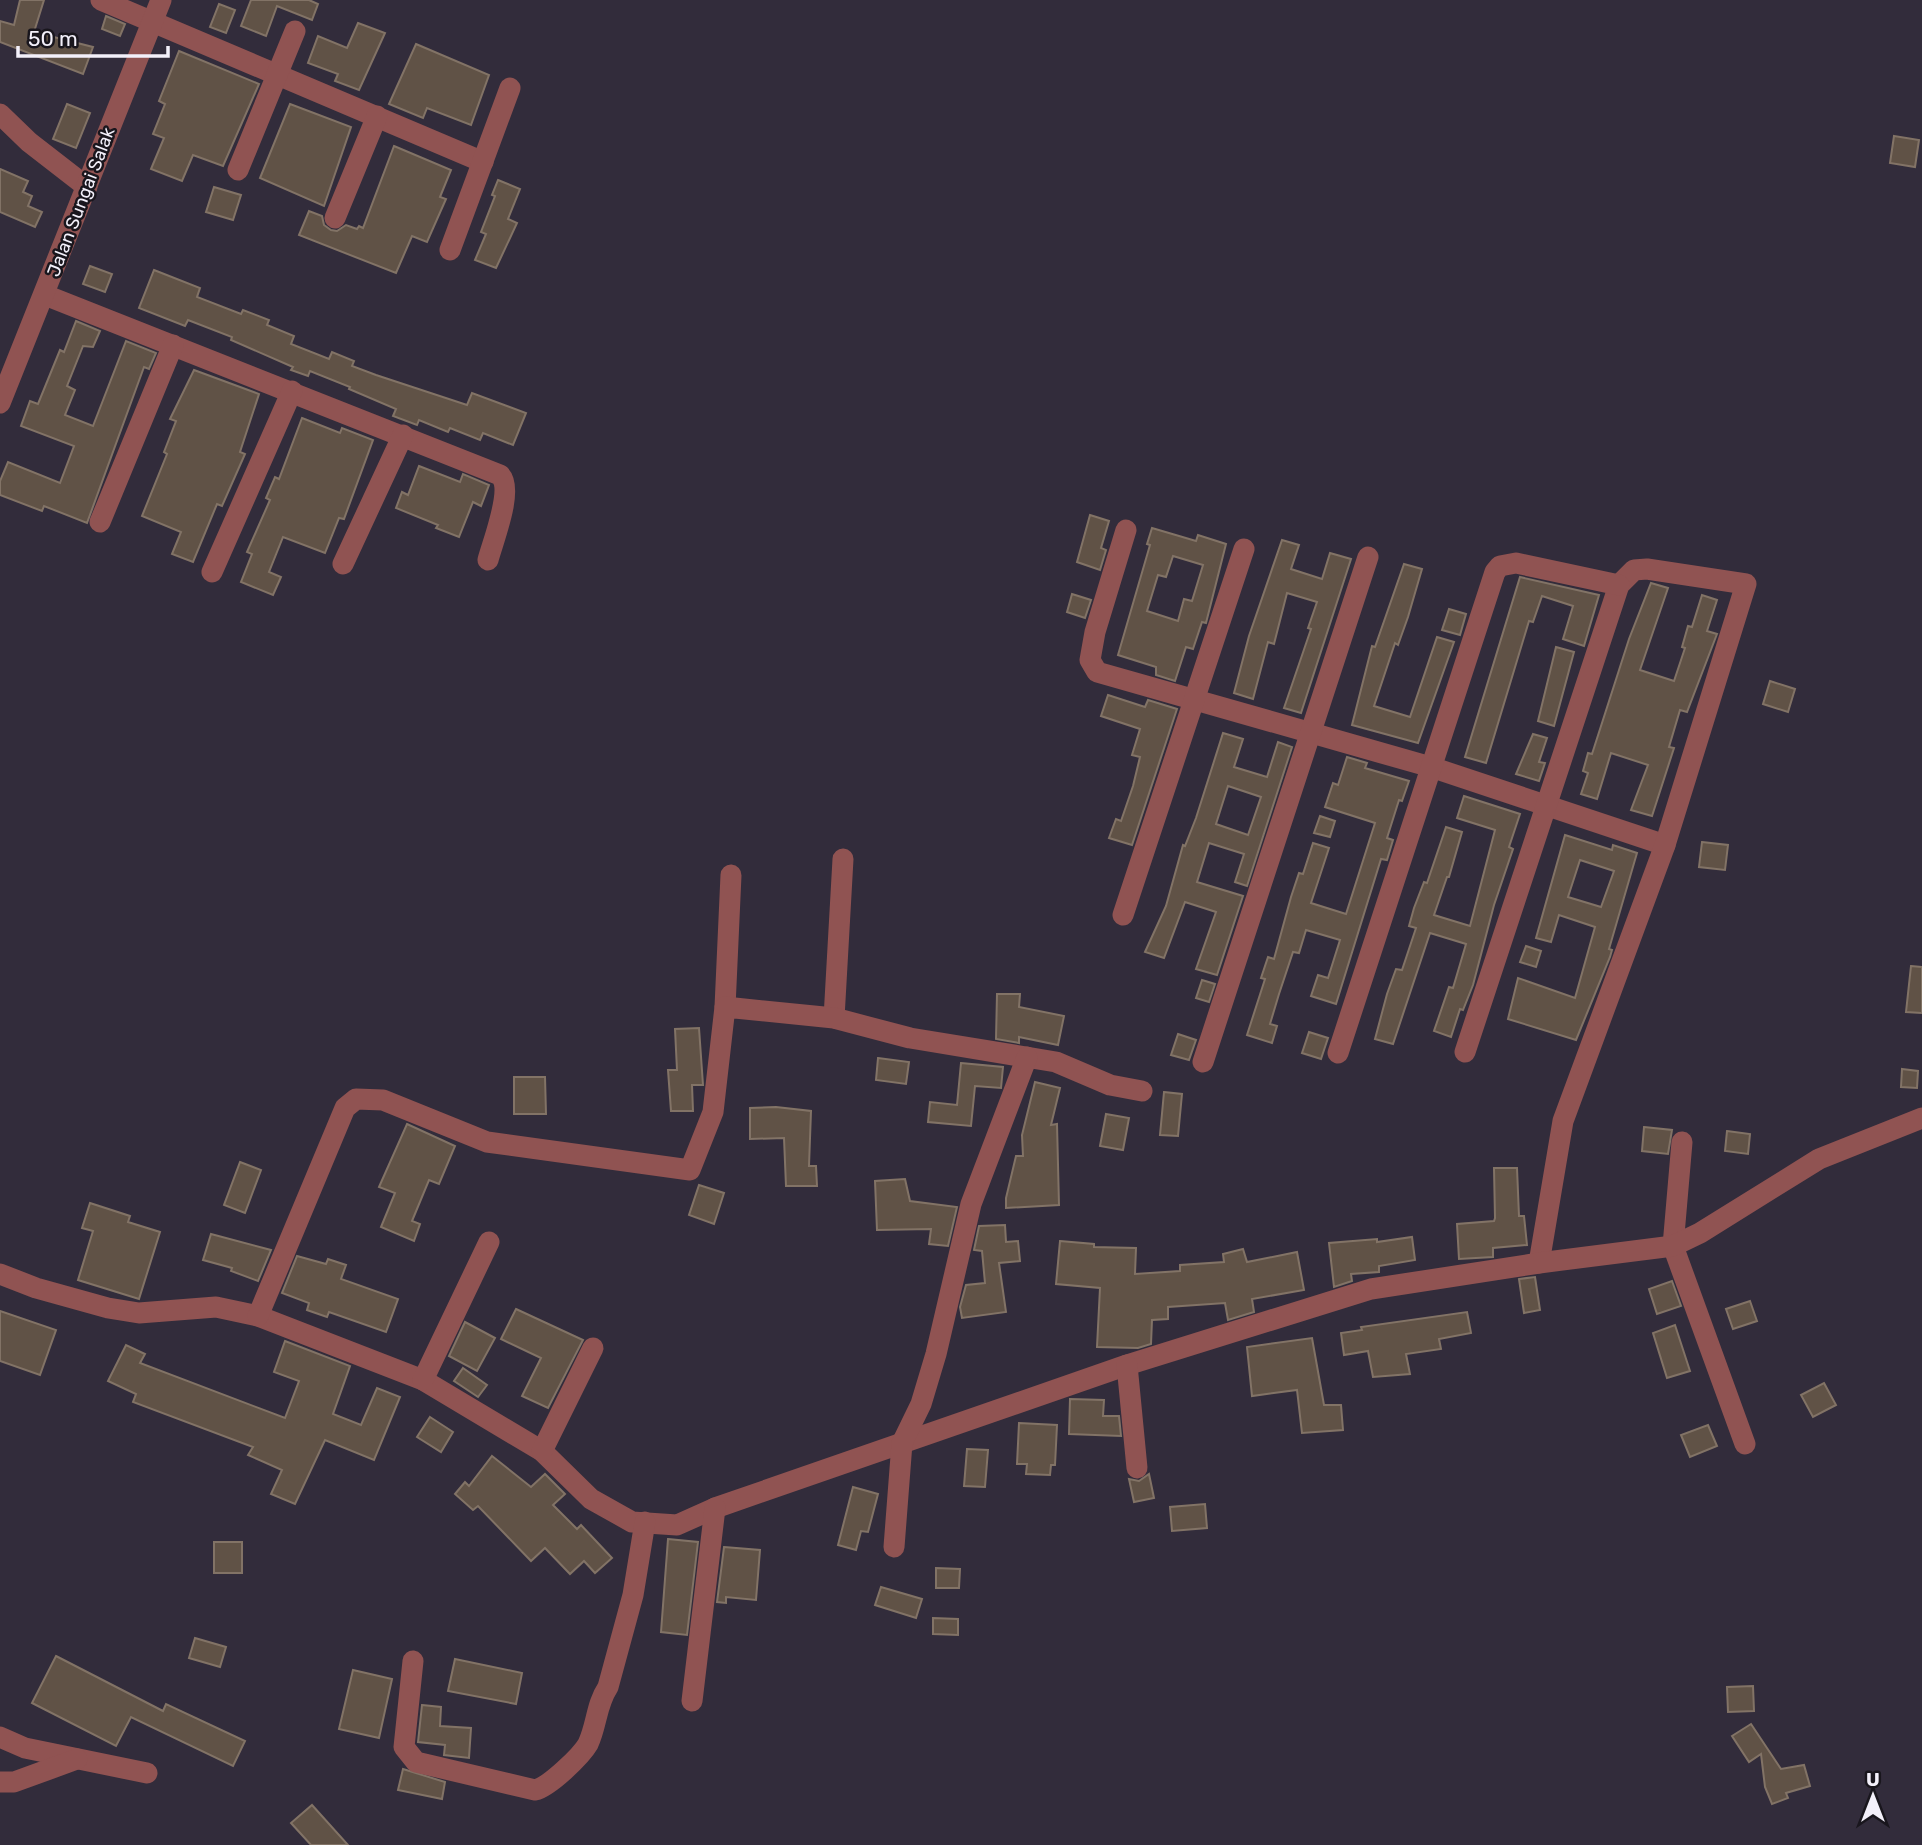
<svg xmlns="http://www.w3.org/2000/svg" width="1922" height="1845" font-family="Rubik,sans-serif">
<rect width="100%" height="100%" fill="#322c3b"/>
<g fill="#605246" stroke="#827366" stroke-width="2" fill-rule="evenodd">
<polygon points="20,0 44,0 34,32 93,47 83,74 0,42 0,21 14,25"/>
<polygon points="251,0 309,0 318,4 312,20 277,6 266,36 241,26"/>
<polygon points="219,4 235,10 226,33 210,27"/>
<polygon points="106,16 125,24 120,36 102,29"/>
<polygon points="358,23 385,33 359,90 335,81 338,74 308,63 318,36 347,48"/>
<polygon points="416,44 489,75 471,125 427,108 423,118 389,104"/>
<polygon points="179,51 259,84 223,166 193,155 182,181 151,169 164,138 153,134 165,104 159,101"/>
<polygon points="67,104 90,113 76,148 53,139"/>
<polygon points="290,104 351,127 324,206 260,178"/>
<polygon points="1894,136 1919,140 1915,167 1890,163"/>
<polygon points="394,146 451,170 440,197 446,199 427,242 412,236 396,273 299,235 309,211 322,216 324,225 331,230 337,231 346,225 357,229 359,226 363,228"/>
<polygon points="0,169 28,181 23,192 32,196 28,206 42,212 35,227 0,212"/>
<polygon points="498,180 520,189 508,219 517,223 496,268 475,260 486,234 481,232 495,196 492,195"/>
<polygon points="214,187 241,195 233,220 206,212"/>
<polygon points="90,266 112,274 105,292 83,284"/>
<polygon points="154,270 200,288 197,297 241,314 243,310 269,320 267,325 294,336 291,344 329,359 332,352 354,361 352,366 376,375 467,405 472,393 526,413 513,445 483,433 480,440 450,428 448,432 419,420 417,425 393,416 396,409 349,389 350,387 310,371 308,376 291,370 293,367 231,340 232,337 188,320 185,326 139,308"/>
<polygon points="76,321 100,331 93,347 83,346 67,386 75,390 65,415 93,426 126,341 156,353 149,369 144,367 87,523 44,506 42,511 0,495 0,481 8,462 60,483 74,446 21,426 30,401 38,404 60,350 64,352"/>
<polygon points="194,370 259,394 240,452 245,454 222,506 217,504 193,562 172,554 181,532 142,516 167,454 164,452 176,421 170,419"/>
<polygon points="302,418 340,433 342,428 373,440 344,519 339,518 325,553 283,537 269,572 281,577 273,595 241,582 252,554 247,552 270,500 266,498 275,477 279,479"/>
<polygon points="419,466 460,482 463,474 489,485 481,506 473,502 459,537 436,528 438,525 396,508 402,492 408,495"/>
<polygon points="1090,515 1109,521 1101,548 1106,550 1100,570 1077,562"/>
<path d="M1152,528L1196,541L1198,535L1226,544L1206,623L1202,622L1193,649L1186,647L1175,681L1156,675V667L1118,655L1150,545L1147,544ZM1173,556L1203,565L1192,601L1184,599L1178,621L1147,611L1158,575L1166,577Z"/>
<polygon points="1282,540 1299,545 1291,569 1322,579 1330,553 1351,559 1301,713 1284,708 1311,629 1308,628 1317,602 1287,593 1274,644 1268,642 1253,699 1234,693 1249,636"/>
<polygon points="1404,564 1422,569 1408,617 1398,645 1395,643 1374,706 1410,717 1437,637 1454,642 1418,743 1352,725 1372,646 1375,647"/>
<polygon points="1520,577 1599,595 1584,646 1563,639 1573,606 1542,596 1533,622 1529,621 1486,763 1465,757"/>
<polygon points="1651,583 1668,588 1640,670 1674,681 1685,648 1682,647 1688,626 1692,627 1702,595 1717,600 1707,631 1717,634 1687,712 1680,710 1669,747 1674,748 1652,816 1631,810 1648,765 1611,753 1597,799 1581,794 1588,773 1583,771 1588,753 1592,754 1629,639"/>
<polygon points="1072,594 1091,600 1085,618 1067,612"/>
<polygon points="1449,609 1466,614 1460,635 1442,630"/>
<polygon points="1556,647 1574,652 1554,726 1538,721"/>
<polygon points="1770,681 1795,689 1788,712 1763,704"/>
<polygon points="1108,695 1145,707 1148,700 1177,709 1132,845 1109,838 1116,819 1121,821 1133,786 1140,757 1132,755 1140,729 1101,716"/>
<path d="M1223,733L1243,739L1234,767L1267,777L1278,742L1292,747L1247,886L1235,882L1244,854L1209,843L1197,882L1243,896L1217,975L1196,969L1216,912L1185,902L1164,958L1145,952L1166,906L1183,845L1185,846L1196,818ZM1228,786L1261,797L1248,835L1216,824Z"/>
<polygon points="1533,734 1547,738 1539,762 1545,763 1539,781 1516,774"/>
<polygon points="1347,757 1367,763 1365,768 1409,781 1402,801 1399,800 1387,838 1393,840 1387,860 1381,859 1336,1004 1311,996 1318,975 1328,978 1340,940 1306,930 1299,953 1293,952 1279,994 1270,1024 1277,1026 1272,1043 1247,1035 1265,979 1261,978 1268,957 1274,959 1291,897 1299,873 1303,874 1313,843 1329,848 1311,903 1346,914 1375,823 1325,807 1333,783 1338,785"/>
<polygon points="1464,796 1520,814 1509,847 1513,849 1494,905 1473,985 1463,1010 1460,1009 1451,1037 1434,1031 1449,987 1453,988 1466,944 1430,933 1393,1044 1375,1039 1387,994 1396,969 1402,970 1416,928 1409,926 1414,908 1424,882 1427,883 1446,827 1462,832 1449,877 1447,877 1434,915 1470,926 1495,830 1457,818"/>
<polygon points="1320,816 1335,821 1330,837 1314,833"/>
<path d="M1565,835L1612,850L1613,845L1637,853L1609,949L1612,950L1610,957L1576,1040L1508,1019L1518,978L1575,998L1595,927L1559,915L1551,942L1536,938ZM1580,860L1614,871L1601,907L1568,897Z"/>
<polygon points="1702,842 1728,845 1725,870 1699,867"/>
<polygon points="1526,946 1541,951 1536,967 1520,962"/>
<polygon points="1911,966 1922,967 1922,1013 1906,1012"/>
<polygon points="1202,980 1215,984 1209,1002 1196,998"/>
<polygon points="997,994 1020,994 1019,1007 1064,1016 1058,1045 1019,1037 1019,1043 996,1039"/>
<polygon points="699,1028 703,1085 692,1085 693,1111 671,1111 668,1070 677,1070 675,1029"/>
<polygon points="1309,1032 1328,1038 1321,1059 1302,1053"/>
<polygon points="1178,1034 1196,1040 1189,1060 1171,1055"/>
<polygon points="878,1058 909,1062 906,1084 876,1080"/>
<polygon points="961,1063 1003,1067 1001,1088 975,1086 971,1126 928,1122 930,1102 957,1105"/>
<polygon points="1902,1069 1918,1071 1917,1088 1901,1087"/>
<polygon points="514,1077 545,1077 546,1114 514,1114"/>
<polygon points="1035,1082 1060,1088 1051,1125 1057,1124 1059,1205 1006,1208 1006,1198 1016,1156 1023,1156 1022,1135"/>
<polygon points="1164,1092 1182,1094 1178,1136 1160,1135"/>
<polygon points="776,1107 811,1111 809,1166 816,1166 817,1186 786,1186 784,1138 750,1139 750,1108"/>
<polygon points="1106,1114 1129,1118 1123,1150 1100,1146"/>
<polygon points="407,1124 455,1146 439,1184 429,1180 412,1221 420,1224 414,1241 381,1227 395,1193 379,1187"/>
<polygon points="1644,1127 1672,1130 1668,1154 1642,1151"/>
<polygon points="1727,1131 1750,1134 1748,1154 1725,1151"/>
<polygon points="240,1162 261,1170 245,1213 224,1205"/>
<polygon points="1494,1168 1517,1168 1519,1216 1524,1216 1527,1245 1493,1248 1493,1257 1459,1259 1457,1224 1494,1221 1495,1218"/>
<polygon points="905,1179 910,1201 957,1207 948,1246 929,1244 931,1229 877,1230 875,1181"/>
<polygon points="699,1185 724,1193 714,1224 689,1215"/>
<polygon points="90,1203 130,1216 128,1222 160,1232 139,1299 78,1280 93,1231 82,1228"/>
<polygon points="1005,1225 1006,1242 1018,1241 1020,1261 999,1263 1006,1312 962,1318 960,1307 966,1285 985,1283 982,1251 974,1250 979,1226"/>
<polygon points="211,1234 271,1250 258,1281 231,1271 232,1268 203,1260"/>
<polygon points="1412,1237 1415,1260 1379,1266 1379,1272 1351,1274 1352,1281 1334,1287 1329,1243 1377,1239 1377,1242"/>
<polygon points="1060,1241 1094,1244 1094,1247 1136,1248 1135,1274 1180,1271 1180,1265 1224,1262 1223,1254 1243,1249 1247,1262 1297,1252 1304,1290 1252,1299 1254,1312 1228,1320 1225,1303 1168,1307 1168,1319 1152,1320 1151,1344 1138,1348 1097,1347 1100,1288 1056,1284"/>
<polygon points="297,1256 326,1264 328,1259 346,1265 341,1279 398,1299 386,1332 329,1312 327,1317 307,1310 309,1303 282,1293"/>
<polygon points="1535,1277 1540,1310 1524,1313 1519,1279"/>
<polygon points="1672,1281 1681,1306 1657,1314 1649,1289"/>
<polygon points="1750,1301 1757,1321 1733,1329 1726,1309"/>
<polygon points="516,1309 583,1340 548,1408 522,1396 541,1358 501,1339"/>
<polygon points="0,1311 56,1330 40,1375 0,1361"/>
<polygon points="1467,1312 1471,1333 1439,1339 1441,1349 1406,1354 1410,1374 1373,1377 1368,1351 1344,1355 1341,1333 1362,1330 1361,1327"/>
<polygon points="465,1322 495,1338 477,1371 449,1356"/>
<polygon points="1675,1325 1690,1371 1667,1378 1653,1333"/>
<polygon points="1312,1338 1324,1405 1341,1405 1343,1430 1302,1433 1297,1390 1252,1396 1247,1347"/>
<polygon points="285,1341 350,1366 333,1414 361,1425 377,1388 400,1397 374,1460 325,1440 295,1504 271,1494 282,1470 248,1455 253,1447 133,1402 136,1394 108,1381 126,1345 145,1354 140,1363 285,1418 299,1381 274,1372"/>
<polygon points="463,1368 487,1385 478,1397 454,1381"/>
<polygon points="1824,1383 1836,1405 1813,1417 1801,1395"/>
<polygon points="1070,1399 1104,1400 1103,1416 1119,1416 1121,1436 1069,1434"/>
<polygon points="430,1417 453,1432 441,1452 417,1437"/>
<polygon points="1019,1423 1057,1425 1055,1465 1051,1465 1050,1475 1026,1474 1027,1464 1017,1464"/>
<polygon points="1708,1425 1717,1446 1690,1457 1681,1435"/>
<polygon points="967,1449 988,1450 985,1487 964,1486"/>
<polygon points="492,1456 531,1487 545,1474 565,1494 553,1505 577,1529 581,1525 612,1558 595,1573 584,1561 570,1574 545,1548 531,1561 478,1506 473,1510 455,1494 465,1482 469,1486"/>
<polygon points="1149,1474 1154,1498 1134,1502 1129,1479 1139,1481"/>
<polygon points="853,1487 878,1494 868,1532 861,1531 856,1550 838,1545"/>
<polygon points="1205,1504 1207,1528 1172,1531 1170,1507"/>
<polygon points="668,1539 698,1542 687,1635 661,1632"/>
<rect x="214" y="1542" width="28" height="31"/>
<polygon points="724,1547 760,1550 756,1600 726,1597 726,1603 717,1602"/>
<polygon points="936,1568 960,1569 959,1588 936,1588"/>
<polygon points="881,1587 922,1599 916,1618 875,1605"/>
<polygon points="933,1618 958,1619 958,1635 933,1634"/>
<polygon points="195,1638 226,1647 220,1667 189,1658"/>
<polygon points="56,1656 163,1711 166,1704 245,1741 233,1766 131,1717 116,1746 32,1703"/>
<polygon points="455,1659 522,1673 516,1704 448,1691"/>
<polygon points="353,1670 392,1679 379,1738 339,1729"/>
<polygon points="1753,1686 1754,1711 1728,1712 1727,1687"/>
<polygon points="422,1705 441,1707 440,1726 471,1728 469,1758 444,1755 445,1745 418,1742"/>
<polygon points="1751,1724 1781,1769 1804,1765 1810,1786 1786,1793 1788,1798 1772,1804 1765,1787 1761,1754 1749,1762 1732,1736"/>
<polygon points="403,1769 445,1782 442,1799 398,1790"/>
<polygon points="312,1805 348,1845 311,1845 291,1823"/>
</g>
<g fill="none" stroke-linecap="round" stroke-linejoin="round">
<g stroke="#905352" stroke-width="21">
<polyline points="101,0 483,162"/>
<polyline points="0,114 29,142 87,187"/>
<polyline points="238,170 295,31"/>
<polyline points="335,218 377,116"/>
<polyline points="450,250 510,88"/>
<path d="M45,295L500,475C514,489 493,541 488,560"/>
<polyline points="0,403 161,0"/>
<polyline points="100,522 173,345"/>
<polyline points="1126,530 1095,632 1090,660 1097,672 1431,767 1665,845"/>
<polyline points="343,564 403,435"/>
<polyline points="212,572 292,391"/>
<polyline points="1123,915 1244,549"/>
<polyline points="725,1007 731,875"/>
<polyline points="834,1018 843,859"/>
<polyline points="1465,1052 1619,585 1634,570 1647,569 1746,584 1665,845 1563,1121 1539,1263"/>
<polyline points="1338,1053 1495,572 1500,566 1516,563 1619,585"/>
<polyline points="1203,1062 1368,557"/>
<polyline points="1682,1142 1673,1246 1745,1444"/>
<polyline points="0,1274 36,1288 108,1308 139,1313 216,1307 258,1316 423,1380 542,1451 591,1499 632,1522 677,1525 715,1508 1127,1365 1371,1289 1539,1263 1673,1246 1700,1233 1819,1159 1922,1118"/>
<polyline points="258,1316 345,1108 356,1099 383,1100 487,1142 690,1170 713,1112 725,1007 834,1018 910,1038 1056,1062 1110,1085 1142,1091"/>
<polyline points="1127,1365 1137,1468"/>
<polyline points="423,1380 489,1242"/>
<polyline points="542,1451 593,1348"/>
<polyline points="894,1547 902,1443 921,1404 936,1354 971,1204 1027,1057"/>
<path d="M413,1661L404,1747L416,1762L535,1790C549,1787 581,1756 588,1744C597,1725 596,1705 608,1687L633,1595L645,1522"/>
<polyline points="692,1701 715,1508"/>
<polyline points="0,1737 25,1748 147,1773"/>
<polyline points="0,1782 14,1782 77,1759"/>
</g>
</g>
<g text-anchor="middle" dominant-baseline="central" stroke-width="5" stroke-linejoin="round" paint-order="stroke">
<g font-size="18" fill="#f3f0fa" stroke="#19161d">
<text transform="translate(81 202) rotate(-69)">Jalan Sungai Salak</text>
</g>
</g>
<g transform="translate(1873 1796)" stroke="#19161d" stroke-width="5" paint-order="stroke">
<path d="M0-5L12 26L0 18L-12 26Z" fill="#f3f0fa"/>
<text y="-10" font-size="19" font-weight="bold" text-anchor="middle" fill="#f3f0fa">U</text>
</g>
<path d="M18 46v10h150v-10" fill="none" stroke="#f3f0fa" stroke-width="3.5"/>
<text x="28" y="46" font-size="21" fill="#f3f0fa" stroke="#19161d" stroke-width="5" paint-order="stroke">50 m</text>
</svg>
